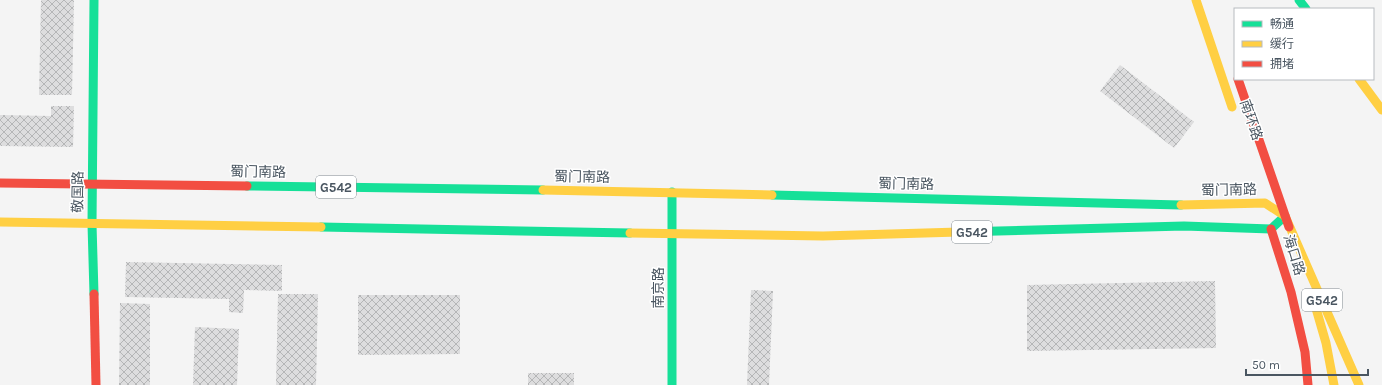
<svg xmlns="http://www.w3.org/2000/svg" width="1382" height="385" font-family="Karla,'Noto Sans SC',sans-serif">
<defs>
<pattern id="building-cross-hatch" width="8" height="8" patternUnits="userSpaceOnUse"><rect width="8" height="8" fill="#ddddde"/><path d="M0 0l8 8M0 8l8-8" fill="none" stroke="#b5b6b7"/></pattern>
</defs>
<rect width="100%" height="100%" fill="#f4f4f4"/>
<g fill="url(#building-cross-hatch)">
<polygon points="41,0 74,0 72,95 39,95"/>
<polygon points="1120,65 1194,122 1174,148 1100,91"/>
<polygon points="51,106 74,106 73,147 0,146 0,115 51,116"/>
<polygon points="126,262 282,265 282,291 244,290 243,313 229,312 229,299 125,297"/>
<polygon points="1215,281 1216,348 1027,351 1027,285"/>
<polygon points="751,290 773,291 769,385 747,385"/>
<polygon points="278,294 318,294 316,385 276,385"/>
<polygon points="358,295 460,295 460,354 358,355"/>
<polygon points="120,303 150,304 150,385 119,385"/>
<polygon points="195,327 239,329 237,385 193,385"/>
<rect x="528" y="373" width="46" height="12"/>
</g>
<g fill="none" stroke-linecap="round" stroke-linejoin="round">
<g stroke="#16e098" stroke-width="9">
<polyline points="1299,0 1306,9"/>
<polyline points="247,186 543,190"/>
<polyline points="672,192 672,385"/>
<polyline points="772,195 1181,205"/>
<polyline points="321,227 630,233"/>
<polyline points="959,232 1184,226 1271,229 1285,216"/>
<polyline points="94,294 92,224 94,0"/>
</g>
<g stroke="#ffcf43" stroke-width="9">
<polyline points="1196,0 1232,107"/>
<polyline points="1359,79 1382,110"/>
<polyline points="543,190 772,195"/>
<polyline points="1181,205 1265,203 1285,216"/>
<polyline points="1285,216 1359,385"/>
<polyline points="0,222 321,227"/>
<polyline points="630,233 823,236 959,232"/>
<polyline points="1313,298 1326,343 1334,385"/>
</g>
<g stroke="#f24e42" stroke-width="9">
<polyline points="1238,79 1289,227"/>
<polyline points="0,183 247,186"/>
<polyline points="1271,229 1291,292 1305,352 1308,385"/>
<polyline points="94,294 96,385"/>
</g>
</g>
<g text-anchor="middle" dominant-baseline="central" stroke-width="3" stroke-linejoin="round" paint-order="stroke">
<g fill="#fff" stroke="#808990" stroke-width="1">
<rect x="316" y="176" width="40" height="22" rx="3"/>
<rect x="952" y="221" width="40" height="22" rx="3"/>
<rect x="1302" y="289" width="40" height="22" rx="3"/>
</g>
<g font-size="13" font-weight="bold" fill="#4a5661">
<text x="336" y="187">G542</text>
<text x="972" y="232">G542</text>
<text x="1322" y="300">G542</text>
</g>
<g font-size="14" fill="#4a5661" stroke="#fff">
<text transform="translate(1251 120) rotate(71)">南环路</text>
<text transform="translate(258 172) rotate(1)">蜀门南路</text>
<text transform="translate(582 177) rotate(1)">蜀门南路</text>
<text transform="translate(906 184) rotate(1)">蜀门南路</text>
<text transform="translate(1229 190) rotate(-1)">蜀门南路</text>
<text transform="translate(78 192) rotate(-89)">敬国路</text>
<text transform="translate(1294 255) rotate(73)">海口路</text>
<text transform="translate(658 288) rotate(-90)">南京路</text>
</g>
</g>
<rect x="1234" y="8" width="140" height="72" fill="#ffffff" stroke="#b7bbc0"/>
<rect x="1242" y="21" width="20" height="6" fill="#16e098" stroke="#b7bbc0"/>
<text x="1270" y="28" font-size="12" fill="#4a5661">畅通</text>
<rect x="1242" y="41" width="20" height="6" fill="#ffcf43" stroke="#b7bbc0"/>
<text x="1270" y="48" font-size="12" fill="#4a5661">缓行</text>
<rect x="1242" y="61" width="20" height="6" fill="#f24e42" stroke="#b7bbc0"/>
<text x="1270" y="68" font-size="12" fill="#4a5661">拥堵</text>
<path d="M1246 369v6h122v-6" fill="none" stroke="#4a5661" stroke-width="2"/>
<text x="1252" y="369" font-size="12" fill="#4a5661" stroke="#ffffff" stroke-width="3" paint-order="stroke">50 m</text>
</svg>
